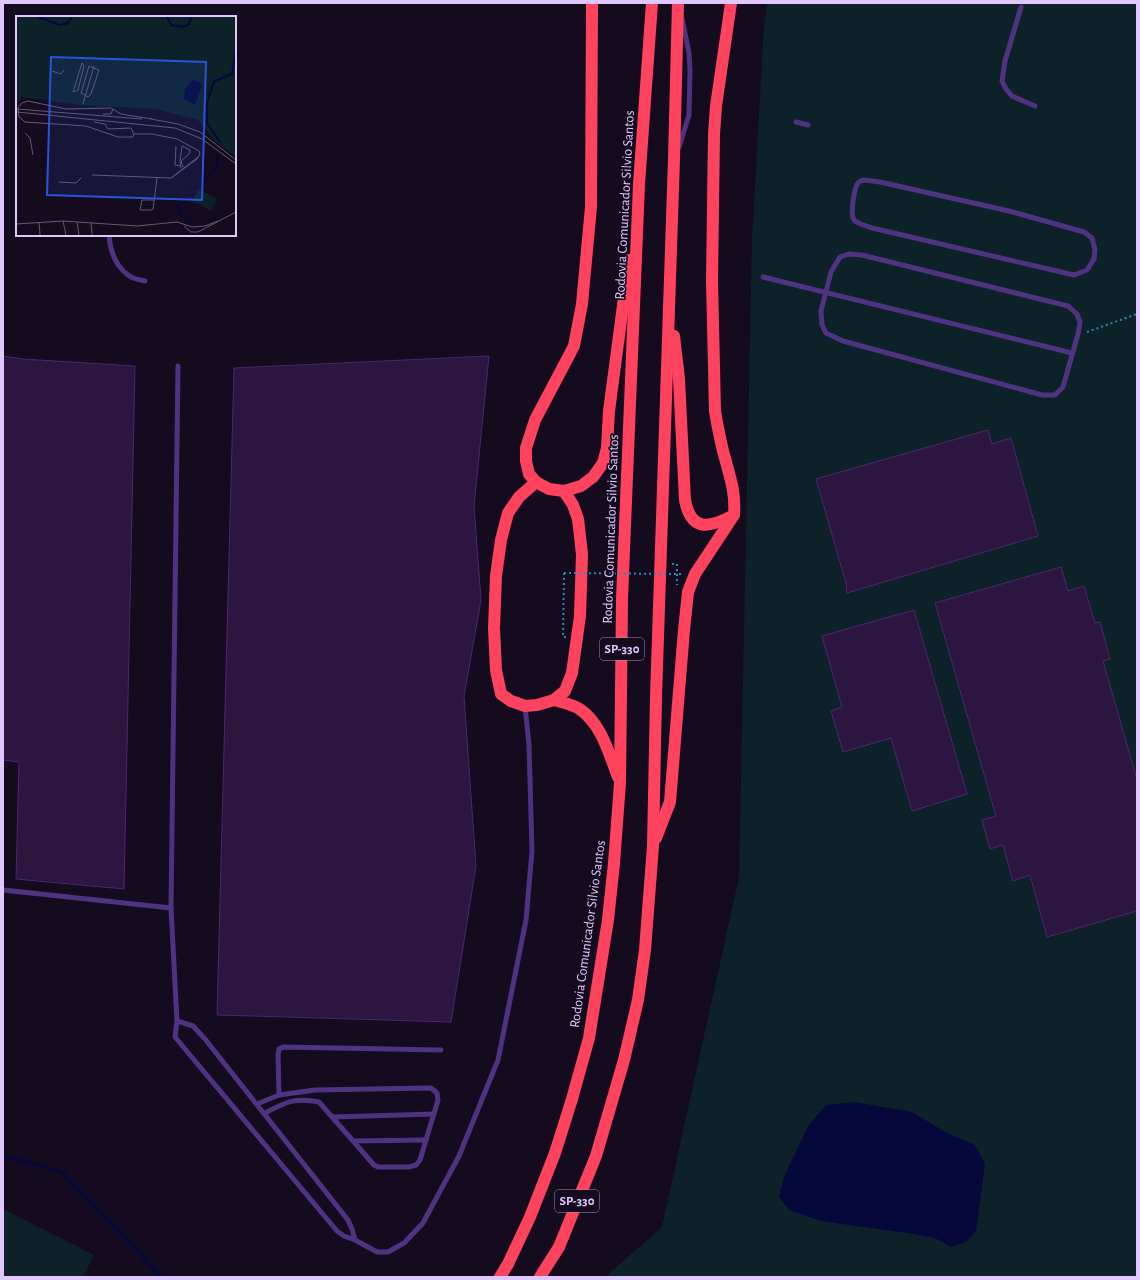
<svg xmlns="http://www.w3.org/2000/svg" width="1140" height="1280" font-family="'Alegreya Sans',sans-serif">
<rect width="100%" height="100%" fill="#150b1e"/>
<g fill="#0d2129">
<polygon points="767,3 1137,3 1137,1277 605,1277 662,1227 739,877 752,239 764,26"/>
<polygon points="3,1209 94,1255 83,1277 3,1277"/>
</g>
<polygon fill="#06083c" points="855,1102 912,1112 945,1132 975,1145 985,1164 976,1231 966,1242 951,1247 935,1238 914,1234 821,1221 789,1210 779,1197 784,1177 808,1126 826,1105"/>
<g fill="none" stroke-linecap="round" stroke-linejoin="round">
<polyline stroke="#06083c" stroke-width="3.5" points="3,1154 8,1157 62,1172 162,1277"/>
</g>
<g fill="#2c1640" stroke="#4c266e">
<polygon points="3,356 23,359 135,366 124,889 16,879 19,762 3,760"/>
<polygon points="489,356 474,506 481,600 464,696 476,866 451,1022 217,1015 234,368"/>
<polygon points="988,430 992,444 1011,438 1038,536 847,593 846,583 816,479"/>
<polygon points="1061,567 1068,591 1084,586 1095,623 1100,622 1110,659 1103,661 1137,780 1137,911 1047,937 1030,875 1013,881 1003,845 990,849 982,820 996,816 935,603"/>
<polygon points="914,610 967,794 912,811 891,738 843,752 831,711 842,707 822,636"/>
</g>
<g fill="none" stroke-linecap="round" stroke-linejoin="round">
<g stroke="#268eb5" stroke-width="2" stroke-dasharray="2 3" stroke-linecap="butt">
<polyline points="1087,332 1137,314"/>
<polyline points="672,564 677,564 677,585"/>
<polyline points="564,573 563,637 566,637"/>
</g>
<g stroke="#4f3380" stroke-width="5">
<polyline points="1021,7 1005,61 1002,81 1006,89 1012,96 1035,106"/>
<polyline points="796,122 808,125"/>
<polyline points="679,147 689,115 690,71 689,53 682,18"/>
<path d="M865,180L880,182L1009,211L1084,232L1092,238L1095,250L1094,259L1087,270L1074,275L872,228C867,226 858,224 854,220C850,215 854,186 859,182C860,181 863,180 865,180Z"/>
<path d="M109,235C110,252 117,270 133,278C136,279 141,280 145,281"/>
<polygon points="849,254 862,255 1068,306 1077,314 1080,322 1078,334 1063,387 1055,395 1042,395 843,341 826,333 822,325 821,311 831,272 840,257"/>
<polyline points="763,277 1072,353"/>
<polyline points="3,890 171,908"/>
<polyline points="177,1021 171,908 178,366"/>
<polyline points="279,1095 278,1055 279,1049 283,1047 441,1050"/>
<path d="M257,1104L279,1095L315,1090L431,1088L437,1093L438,1100L420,1160L416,1165L409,1167H378L374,1165L319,1102C295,1097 286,1102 265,1113"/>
<polyline points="333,1117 434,1114"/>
<polyline points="353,1141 426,1140"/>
<polyline points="355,1240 352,1229 348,1220 205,1039 193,1026 177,1021 175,1037 337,1231 344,1236 355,1240 377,1252 388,1252 404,1243 423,1223 459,1156 498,1060 526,920 532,851 529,745 525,706"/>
</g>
<g stroke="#ff435f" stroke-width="12">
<polyline points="592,3 591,207 582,304 574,346 535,420 526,448 526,461 529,474 536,482 549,489 564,491 581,486 593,477 603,463 607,448 609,411 629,260"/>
<path d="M674,336L679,379L685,500C691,532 709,528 732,516"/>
<polyline points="536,482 519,497 508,513 501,540 496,576 494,628 496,670 501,694 511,701 525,706 537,705 554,700 565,691 572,673 580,616 582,554 578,519 573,505 564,491"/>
<path d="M554,700C562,702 570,704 578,708C601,722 609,754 618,777"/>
<path d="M656,838L670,802L684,630L688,592L695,574L734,515C736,491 729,474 723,451C720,438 717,424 715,411L712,281L714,134L716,106L731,3"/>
<polyline points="500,1277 508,1264 530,1217 555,1153 572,1099 589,1038 608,920 614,863 620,783 622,599 639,184 652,3"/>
<polyline points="540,1277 559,1247 596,1156 624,1060 638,1000 645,950 653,846 656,697 674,159 678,3"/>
</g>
<polyline stroke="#268eb5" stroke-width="2" stroke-dasharray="2 3" stroke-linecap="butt" points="564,573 683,574"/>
</g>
<g text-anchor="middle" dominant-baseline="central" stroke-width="3.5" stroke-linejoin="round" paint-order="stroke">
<g fill="#150b1e" stroke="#a38fbc" stroke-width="1">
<rect x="600" y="638" width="44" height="22" rx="3"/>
<rect x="555" y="1190" width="44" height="22" rx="3"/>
</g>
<g font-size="13" font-weight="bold" fill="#e0c8ff">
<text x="622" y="649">SP-330</text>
<text x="577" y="1201">SP-330</text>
</g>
<g font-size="14" fill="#e0c8ff" stroke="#150b1e">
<text transform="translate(625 205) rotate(-87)">Rodovia Comunicador Silvio Santos</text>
<text transform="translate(611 529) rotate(-88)">Rodovia Comunicador Silvio Santos</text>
<text transform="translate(588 934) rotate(-82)">Rodovia Comunicador Silvio Santos</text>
</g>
</g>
<g transform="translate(16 16)">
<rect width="220" height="220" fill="#150b1e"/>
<path d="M0,1H220V141L199,125L182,104L140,93L63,89L6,81L0,88ZM183,173L201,183L195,195L176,185Z" fill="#0d2129"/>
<path d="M176,64L184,66L186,69L179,89L168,83L169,73Z" fill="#06083c"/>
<path fill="none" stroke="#06083c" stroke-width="2" d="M22,1L44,9L52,7L56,1M151,1L155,9L167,11L172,9L176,1M204,126L191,107V87L198,65L216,58L220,34M175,208L164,199L161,191L169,185L173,176L201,153L202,137"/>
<path fill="none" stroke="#665778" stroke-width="1" d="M66,47L68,50L62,74L57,76ZM73,50L83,54L75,78L72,81L65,77ZM36,55L45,58L48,54M67,88L78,50M1,93L126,103M1,96L159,112L186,123L220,148M87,98H95L97,93M135,103L162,108L184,116L220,144M78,106L89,108L92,113M92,113L115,112L118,118L117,121H102L70,110L9,106L3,101L2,92L6,87L12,85L50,93L95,92L105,98L136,103M9,117L14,122L17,139M118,118H136L161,123L183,135L184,138L181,143L155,162L182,141M160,130L159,149L164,150M165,152L164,145L166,130L174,134L173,138L165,145L167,151M76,159L155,162M43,166L60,167L65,162M138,184H126L124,194H136L137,193L141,162M47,205L50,219M23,206L24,219M61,206L63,219M75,207L76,219M0,208L47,205L121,210L161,206L176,211L189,210L202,205M168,210L175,216H182L220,196"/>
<path fill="#2754da" fill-opacity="0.15" stroke="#2754da" stroke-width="2" d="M35,41L190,46L186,184L31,179Z"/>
<rect width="220" height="220" fill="none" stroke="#e0c8ff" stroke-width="2"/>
</g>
<rect width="1140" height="1280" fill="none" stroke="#e0c8ff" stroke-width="8"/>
</svg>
